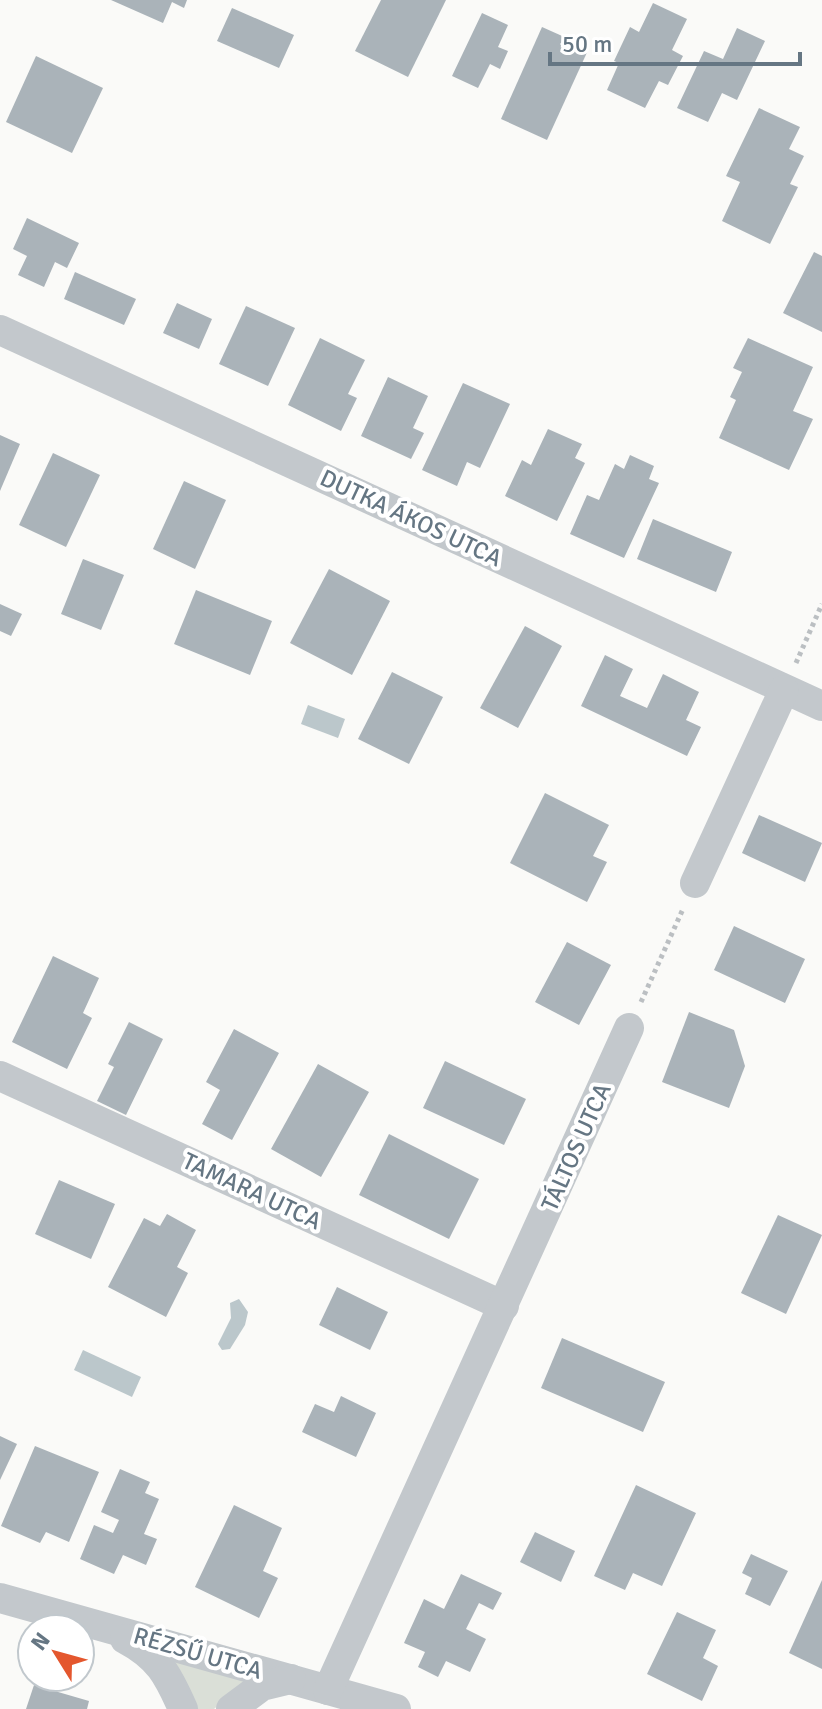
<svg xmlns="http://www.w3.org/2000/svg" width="822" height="1709" font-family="Signika,sans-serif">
<rect width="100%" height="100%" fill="#fafaf8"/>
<polygon fill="#dadfd7" points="167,1652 252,1676 214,1709 191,1709"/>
<g fill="#bbc7cb">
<polygon points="308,705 345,719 338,738 301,724"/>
<polygon points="239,1299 248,1312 245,1325 230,1349 222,1350 218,1344 231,1318 230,1303"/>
<polygon points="83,1350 141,1377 132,1397 74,1370"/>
</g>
<g fill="#aab3b9">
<polygon points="111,0 187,0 184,8 172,2 163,23"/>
<polygon points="381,0 446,0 408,77 355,51"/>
<polygon points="653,3 687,19 672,50 683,56 668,85 659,81 645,108 607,90 619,63 614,61 630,27 639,32"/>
<polygon points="232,8 294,35 279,68 217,41"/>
<polygon points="482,13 508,25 498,47 508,51 500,69 490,64 478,88 452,76"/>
<polygon points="542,27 589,48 547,140 501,119"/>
<polygon points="737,28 765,41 737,100 722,93 708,122 677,108 704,51 723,59"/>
<polygon points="36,56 103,88 72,153 6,122"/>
<polygon points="759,108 800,127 789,149 804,156 790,184 798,187 770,244 722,221 740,182 726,176"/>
<polygon points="27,218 79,243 67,268 55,262 44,287 18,275 27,256 13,249"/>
<polygon points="814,252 822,256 822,332 783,313"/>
<polygon points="75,272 136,299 124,325 64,299"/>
<polygon points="177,303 212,319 199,349 163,333"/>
<polygon points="246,306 295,328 268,386 219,364"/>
<polygon points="320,338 365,360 348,394 357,398 341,431 288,405"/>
<polygon points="748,338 813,367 793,411 813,419 789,470 719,438 736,400 730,397 742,372 733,368"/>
<polygon points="388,377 428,396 413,428 424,433 411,459 361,436"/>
<polygon points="463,383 510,404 480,468 467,462 457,486 422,470"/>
<polygon points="548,429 582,444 575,458 585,463 557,521 505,496 522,460 531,465"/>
<polygon points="0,435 20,444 0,491"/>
<polygon points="53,453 100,475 66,547 19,525"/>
<polygon points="630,455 654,466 649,479 659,483 624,558 570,534 587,495 599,500 615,464 624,469"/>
<polygon points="184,481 226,500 195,569 153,549"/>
<polygon points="653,519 732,552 716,592 637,559"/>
<polygon points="83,559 124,575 101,630 61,614"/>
<polygon points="329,569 390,601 352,675 290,643"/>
<polygon points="196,590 272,621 250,675 174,644"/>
<polygon points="0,604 22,614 11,636 0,631"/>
<polygon points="525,626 562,646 518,728 480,708"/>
<polygon points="605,655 633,669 620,696 647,708 663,674 699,692 686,720 701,727 687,756 581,706"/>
<polygon points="392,672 443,697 409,764 358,739"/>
<polygon points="545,793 609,825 593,856 607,862 587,902 510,863"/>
<polygon points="759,815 822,843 805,882 742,853"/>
<polygon points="734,926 805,959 785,1003 714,970"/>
<polygon points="567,942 611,965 579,1025 535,1002"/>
<polygon points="53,956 99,978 83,1013 92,1018 67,1069 12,1042"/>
<polygon points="689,1012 734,1030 745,1066 729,1108 662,1082"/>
<polygon points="129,1022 163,1039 126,1115 97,1101 114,1067 108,1064"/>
<polygon points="234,1029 279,1053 232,1140 202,1124 220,1090 206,1082"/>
<polygon points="445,1061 526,1099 504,1145 423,1108"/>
<polygon points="318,1064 369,1092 321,1177 271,1149"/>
<polygon points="389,1134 479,1179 449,1239 359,1195"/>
<polygon points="59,1180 115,1204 91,1259 35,1234"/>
<polygon points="167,1214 196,1230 177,1267 188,1273 166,1317 108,1287 144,1218 160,1226"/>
<polygon points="778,1215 822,1235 786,1314 741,1293"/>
<polygon points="337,1287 388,1312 370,1350 319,1325"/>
<polygon points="562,1338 665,1382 643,1432 541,1388"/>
<polygon points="341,1396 376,1413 356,1457 302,1432 315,1404 334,1412"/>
<polygon points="0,1436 17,1444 0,1480"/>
<polygon points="35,1446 99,1472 69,1542 46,1532 40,1543 1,1526"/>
<polygon points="120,1469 150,1482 145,1493 159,1499 144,1534 157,1539 146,1565 123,1555 114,1574 80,1559 94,1525 113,1533 119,1520 101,1512"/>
<polygon points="636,1485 696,1513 662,1586 633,1573 625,1590 594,1576"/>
<polygon points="234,1505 282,1528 263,1571 278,1578 259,1618 195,1587"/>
<polygon points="535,1532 575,1551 561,1582 520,1562"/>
<polygon points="751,1554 788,1571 770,1606 745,1594 752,1578 742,1573"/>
<polygon points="461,1574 502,1593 493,1610 479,1603 466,1629 486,1639 470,1672 446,1661 438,1677 418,1667 425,1652 404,1643 424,1599 444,1609"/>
<polygon points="822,1580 822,1669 789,1653"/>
<polygon points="677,1612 716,1630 703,1658 718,1666 702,1701 647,1674"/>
<polygon points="34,1685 89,1701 87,1709 26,1709"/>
</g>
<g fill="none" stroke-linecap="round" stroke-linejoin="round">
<g stroke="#bbbfc2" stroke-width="5" stroke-dasharray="4 4" stroke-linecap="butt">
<polyline points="796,663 822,604"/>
<polyline points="641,1002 683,909"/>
</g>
<g stroke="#c3c8cc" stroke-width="30">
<polyline points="0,330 822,706"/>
<polyline points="695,883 784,690"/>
<polyline points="0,1076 504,1306"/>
<polyline points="0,1598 396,1709"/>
<path d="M125,1639C159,1657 168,1675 183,1709"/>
<polyline points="328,1690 629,1028"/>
<polyline points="231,1709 262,1686 291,1679"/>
</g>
</g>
<g text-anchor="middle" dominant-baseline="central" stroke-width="8" stroke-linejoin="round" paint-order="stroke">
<g font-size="24" fill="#657683" stroke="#fff">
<text transform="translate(411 518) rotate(25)">DUTKA ÁKOS UTCA</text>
<text transform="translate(576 1147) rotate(-66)">TÁLTOS UTCA</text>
<text transform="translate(252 1191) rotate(25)">TAMARA UTCA</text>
<text transform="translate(198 1653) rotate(16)">RÉZSŰ UTCA</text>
</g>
</g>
<g transform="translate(56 1653) rotate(307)"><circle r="38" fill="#ffffff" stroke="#c1c8cd" stroke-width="2"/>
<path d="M0-6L14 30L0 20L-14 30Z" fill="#e4572e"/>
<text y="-12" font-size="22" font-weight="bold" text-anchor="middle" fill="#657683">N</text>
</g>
<path d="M550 52v12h250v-12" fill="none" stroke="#657683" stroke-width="4"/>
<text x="562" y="52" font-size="24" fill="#657683" stroke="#ffffff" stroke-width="6" paint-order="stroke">50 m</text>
</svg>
